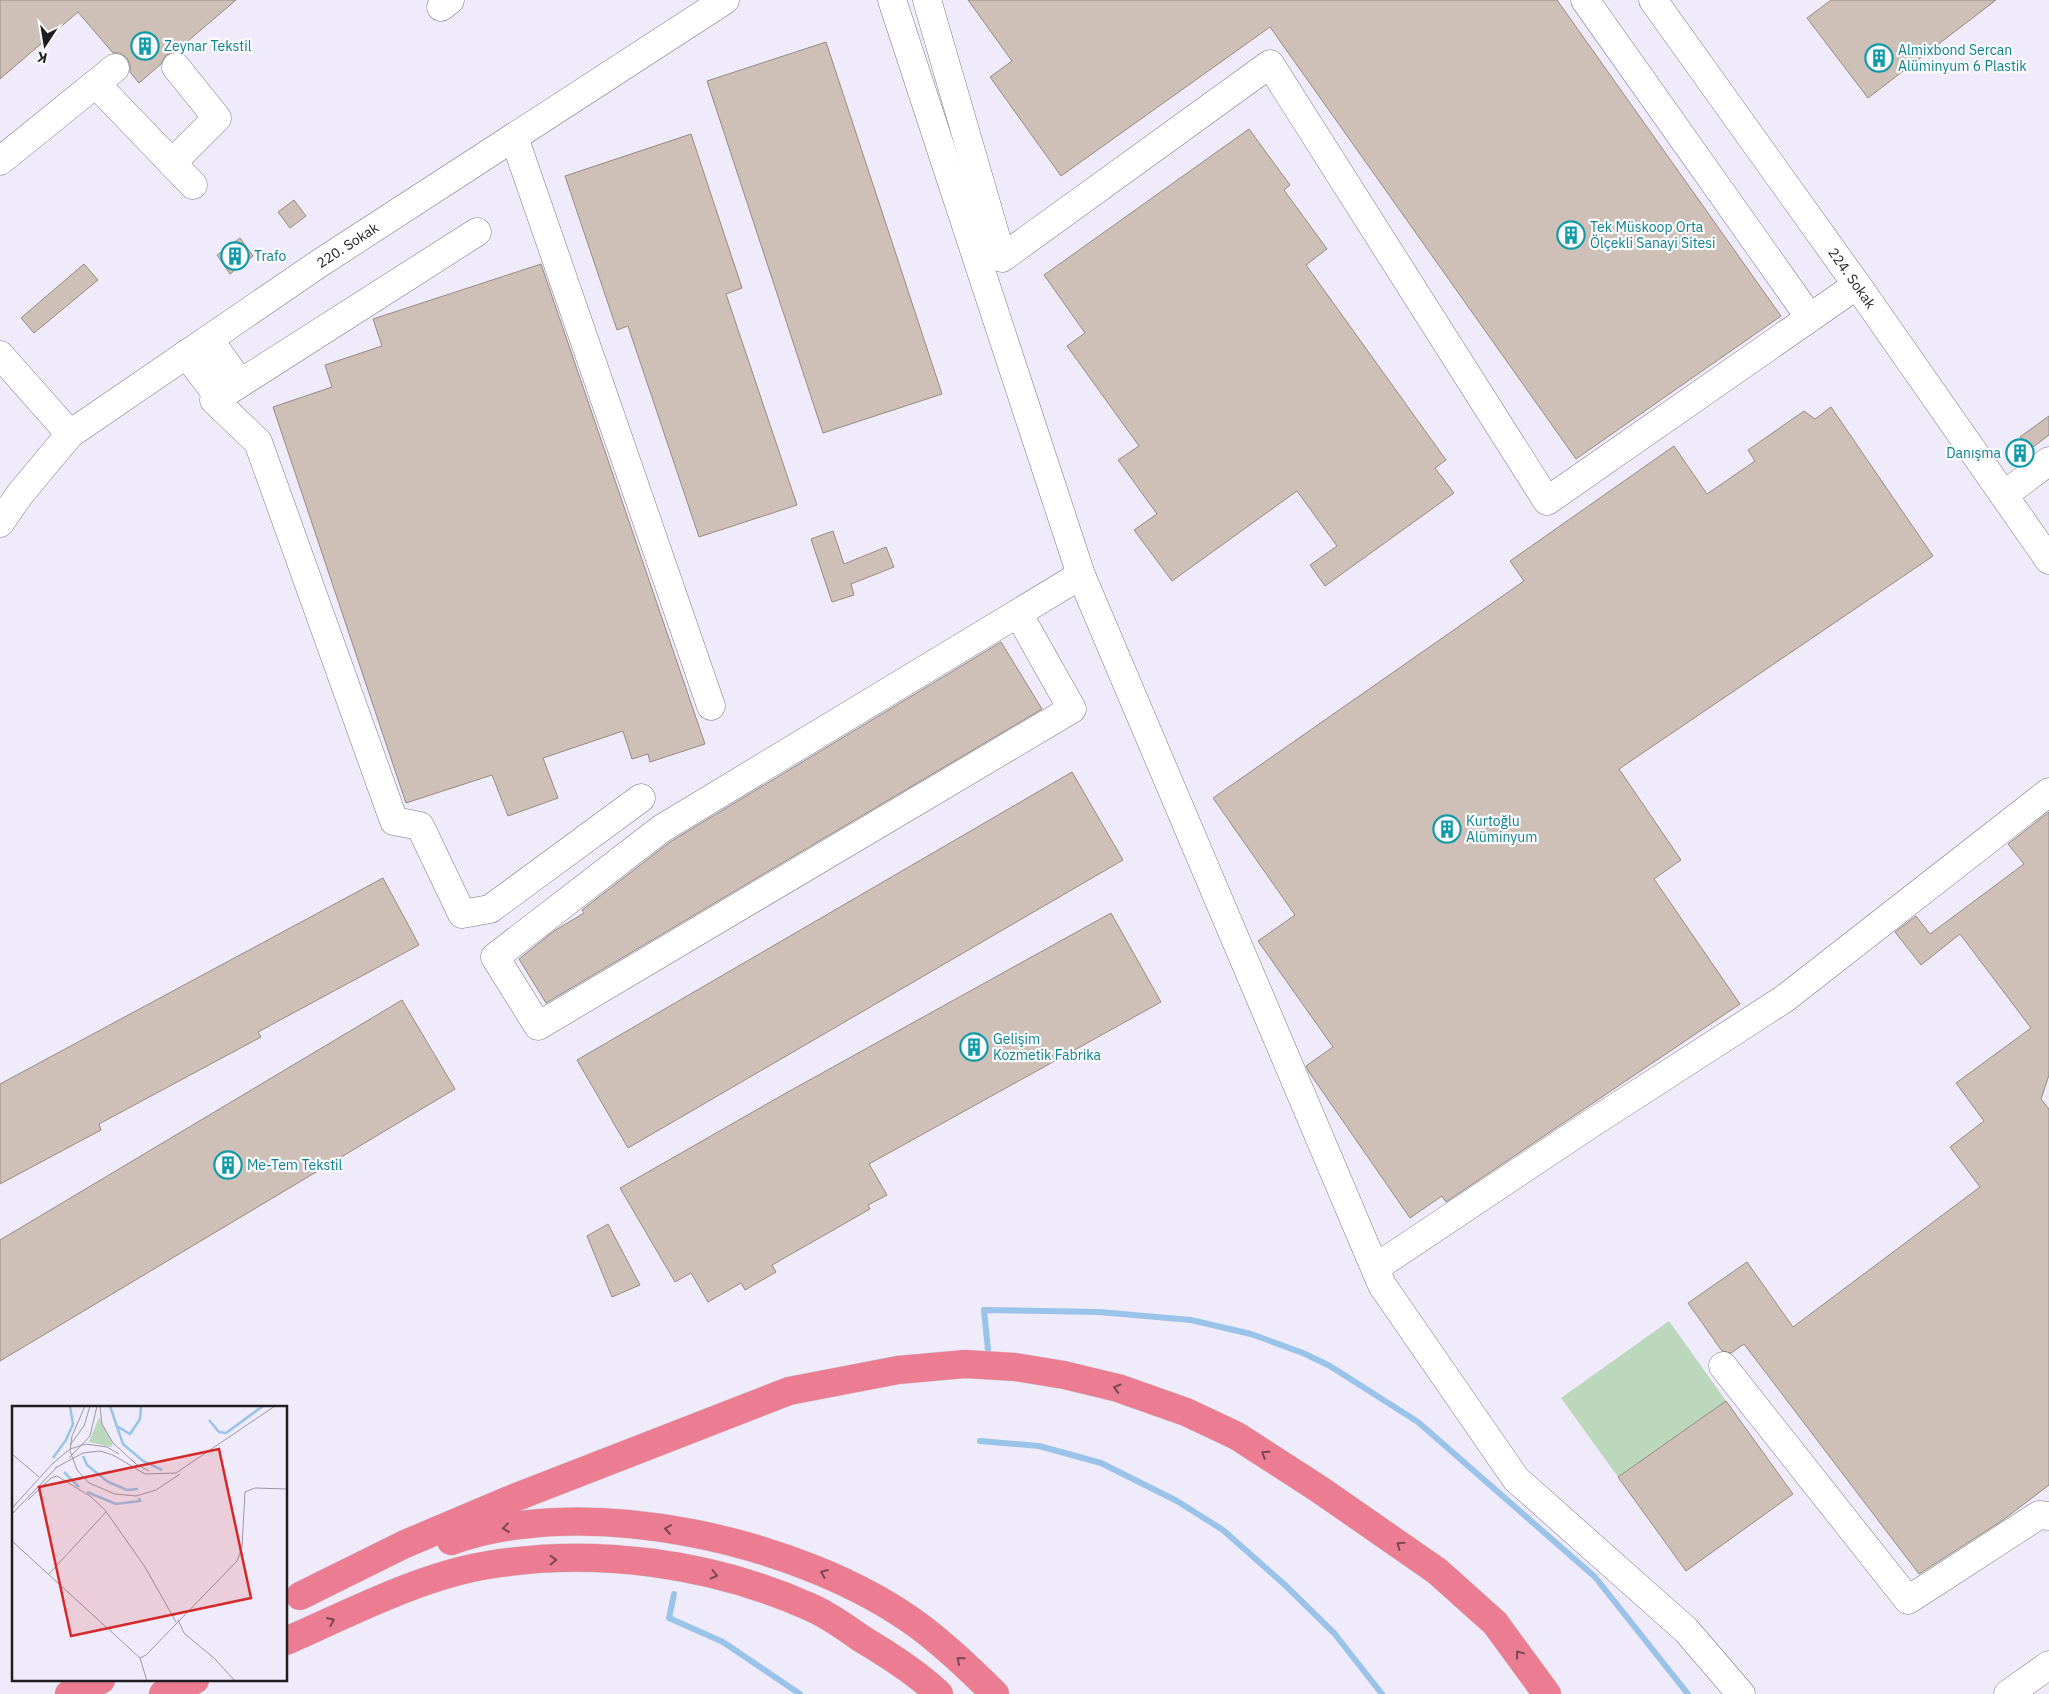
<svg xmlns="http://www.w3.org/2000/svg" width="2049" height="1694" font-family="'IBM Plex Sans',sans-serif">
<rect width="100%" height="100%" fill="#efebfa"/>
<polygon fill="#bbd8bc" points="1669,1321 1726,1401 1618,1477 1561,1398"/>
<g fill="none" stroke-linecap="round" stroke-linejoin="round">
<g stroke="#9ac3e9" stroke-width="6">
<polyline points="988,1350 984,1310 1099,1312 1191,1320 1251,1334 1303,1353 1330,1366 1418,1422 1595,1577 1688,1694"/>
<polyline points="980,1441 1039,1446 1101,1463 1177,1501 1223,1530 1285,1585 1334,1633 1382,1694"/>
<polyline points="674,1594 669,1618 723,1642 800,1694"/>
</g>
</g>
<g fill="#cec0b6" stroke="#978a80">
<polygon points="0,0 236,0 175,52 166,55 161,64 139,83 130,72 130,65 127,58 120,53 113,53 78,12 0,79"/>
<polygon points="968,0 1557,0 1781,316 1576,459 1270,27 1061,176 990,77 1012,61"/>
<polygon points="1831,0 1996,0 1868,98 1807,18"/>
<polygon points="826,42 942,394 823,433 707,81"/>
<polygon points="1249,129 1290,185 1284,190 1327,249 1306,265 1446,460 1435,468 1454,493 1325,586 1310,565 1337,546 1297,491 1172,581 1134,530 1157,514 1118,460 1139,446 1067,346 1085,333 1044,275"/>
<polygon points="691,134 742,288 726,294 797,505 699,537 628,326 617,330 565,176"/>
<polygon points="294,200 306,216 290,228 278,212"/>
<polygon points="240,238 253,256 230,274 217,255"/>
<polygon points="84,264 98,280 34,333 21,318"/>
<polygon points="541,264 705,744 650,762 648,754 632,759 623,731 543,758 558,798 508,816 492,775 406,803 273,407 332,387 325,365 382,346 373,319"/>
<polygon points="1831,407 1933,556 1619,769 1681,860 1654,879 1740,1004 1446,1202 1442,1196 1410,1218 1309,1072 1306,1066 1333,1047 1258,941 1295,915 1213,798 1524,581 1510,561 1674,446 1707,494 1755,461 1748,450 1804,411 1815,419"/>
<polygon points="2049,416 2049,435 2029,450 2020,437"/>
<polygon points="833,531 844,564 886,547 894,567 851,584 854,595 832,602 811,539"/>
<polygon points="1001,642 1042,709 546,1003 519,959 554,931 584,913 582,910 670,842"/>
<polygon points="1072,772 1123,860 628,1148 577,1060"/>
<polygon points="2049,812 2049,1075 2041,1099 2049,1109 2049,1485 2003,1520 1919,1574 1744,1344 1731,1353 1722,1351 1688,1303 1747,1262 1793,1327 1980,1187 1950,1147 1984,1121 1956,1083 2031,1028 1960,934 1921,965 1895,932 1916,916 1930,934 2024,864 2008,844"/>
<polygon points="383,878 419,945 258,1032 261,1037 99,1124 101,1130 0,1184 0,1084"/>
<polygon points="1111,913 1161,1002 869,1164 887,1195 868,1205 870,1209 772,1265 776,1272 745,1290 741,1283 708,1302 691,1273 675,1282 620,1188 786,1093"/>
<polygon points="402,1000 455,1089 0,1361 0,1240"/>
<polygon points="608,1224 640,1285 612,1297 587,1236"/>
<polygon points="1726,1401 1793,1494 1686,1571 1618,1477"/>
</g>
<g fill="none" stroke-linecap="round" stroke-linejoin="round">
<g stroke="#7b7785" stroke-width="29">
<g id="minor">
<polyline points="892,0 1081,575 1382,1285 1516,1479 1686,1630 1741,1694"/>
<polyline points="927,0 1002,258 1270,64 1547,501 1857,285"/>
<polyline points="1585,0 1810,318"/>
<path id="s1" d="M1653,0L1857,285L2049,560"/>
<polyline points="441,7 450,0"/>
<polyline points="96,84 193,185"/>
<polyline points="514,137 711,706"/>
<polyline points="0,161 115,68"/>
<polyline points="172,163 217,118 176,67"/>
<polyline points="477,232 214,400 258,442 394,821 420,826 462,914 490,909 641,798"/>
<polyline points="209,339 240,383"/>
<polyline points="186,354 219,397"/>
<polyline points="0,355 70,434"/>
<polyline points="2004,495 2049,461"/>
<path id="s2" d="M0,523L20,494L70,434L320,263L725,0"/>
<polyline points="1018,613 1072,709 538,1026 495,957 661,829 1081,575"/>
<polyline points="1375,1268 1589,1125 1784,999 2049,792"/>
<polyline points="1723,1366 1908,1600 2039,1515 2049,1516"/>
<polyline points="2008,1694 2049,1665"/>
</g>
</g>
<g stroke="#d2d2d3" stroke-width="29">
<g id="highway">
<path d="M451,1541C587,1492 804,1541 919,1626C947,1647 971,1670 995,1694"/>
<polyline points="300,1596 405,1544 509,1500 789,1391 898,1370 965,1364 1015,1367 1064,1375 1118,1388 1186,1412 1237,1436 1319,1489 1437,1571 1495,1623 1547,1694"/>
<path d="M286,1641C350,1613 420,1576 488,1565C595,1547 712,1563 810,1607C829,1615 846,1628 862,1639C889,1655 916,1672 939,1694"/>
<polyline points="69,1694 101,1680"/>
<polyline points="163,1694 195,1680"/>
</g>
</g>
<use href="#minor" stroke="#fff" stroke-width="28"/>
<use href="#highway" stroke="#eb7c91" stroke-width="28"/>
</g>
<defs><path id="oneway-chevron" d="M-2-3.5L2.5 0L-2 3.5" fill="none" stroke-width="1.6" stroke-linecap="round" stroke-linejoin="round" transform="scale(1.25)"/></defs>
<g stroke="#7a4753">
<use href="#oneway-chevron" transform="translate(1117 1388) rotate(-164)"/>
<use href="#oneway-chevron" transform="translate(1265 1454) rotate(-147)"/>
<use href="#oneway-chevron" transform="translate(506 1528) rotate(173)"/>
<use href="#oneway-chevron" transform="translate(668 1529) rotate(-171)"/>
<use href="#oneway-chevron" transform="translate(1400 1545) rotate(-145)"/>
<use href="#oneway-chevron" transform="translate(553 1560) rotate(-2)"/>
<use href="#oneway-chevron" transform="translate(824 1573) rotate(-157)"/>
<use href="#oneway-chevron" transform="translate(714 1575) rotate(14)"/>
<use href="#oneway-chevron" transform="translate(331 1621) rotate(-23)"/>
<use href="#oneway-chevron" transform="translate(1519 1654) rotate(-127)"/>
<use href="#oneway-chevron" transform="translate(960 1660) rotate(-139)"/>
</g>
<defs>
<g id="building-ring" transform="scale(1.4375)"><circle r="9.5" fill="#fbfafd" stroke="#0f9aa8" stroke-width="1.5"/><path d="M-4-6H4V6H1V3H-1V6H-4ZM-2.5-4.3h1.7v1.8h-1.7ZM.8-4.3h1.7v1.8H.8ZM-2.5-1h1.7V.8h-1.7ZM.8-1h1.7V.8H.8Z" fill="#0f9aa8"/></g>
</defs>
<g fill-rule="evenodd">
<use href="#building-ring" x="145" y="46"/>
<use href="#building-ring" x="1879" y="58"/>
<use href="#building-ring" x="1571" y="235"/>
<use href="#building-ring" x="235" y="256"/>
<use href="#building-ring" x="2020" y="453"/>
<use href="#building-ring" x="1447" y="829"/>
<use href="#building-ring" x="974" y="1047"/>
<use href="#building-ring" x="228" y="1165"/>
</g>
<g text-anchor="middle" dominant-baseline="central" stroke-width="4.5" stroke-linejoin="round" paint-order="stroke">
<g font-size="14" fill="#0d838f" stroke="#fbfafd" text-anchor="start">
<text x="164" y="46">Zeynar Tekstil</text>
<text x="1898" y="50">Almixbond Sercan<tspan x="1898" dy="16">Alüminyum 6 Plastik</tspan></text>
<text x="1590" y="227">Tek Müskoop Orta<tspan x="1590" dy="16">Ölçekli Sanayi Sitesi</tspan></text>
<text x="254" y="256">Trafo</text>
<text x="2001" y="453" text-anchor="end">Danışma</text>
<text x="1466" y="821">Kurtoğlu<tspan x="1466" dy="16">Alüminyum</tspan></text>
<text x="993" y="1039">Gelişim<tspan x="993" dy="16">Kozmetik Fabrika</tspan></text>
<text x="247" y="1165">Me-Tem Tekstil</text>
</g>
<g font-size="14" fill="#1d1c21" stroke="#fbfafd">
<text stroke="none"><textPath href="#s2" startOffset="449">220. Sokak</textPath></text>
<text stroke="none"><textPath href="#s1" startOffset="342">224. Sokak</textPath></text>
</g>
</g>
<g transform="translate(12 1406)">
<rect width="275" height="275" fill="#efebfa"/>
<path d="M87,11L101,39L99,41L77,36Z" fill="#bbd8bc"/>
<path fill="none" stroke="#9ac3e9" stroke-width="2.5" d="M98,0L111,38L131,55L150,64M197,14L207,26L214,27L251,0M103,19L118,28L128,13L129,0M71,50L75,59L96,76L115,84L126,83M41,52L54,34L61,18L58,0M52,66L67,81M75,86L104,98L128,95L127,92"/>
<path fill="none" stroke="#9b98a3" stroke-width="1" d="M73,0L60,30L58,45L65,64L77,77L103,88L124,90L144,84L168,68M88,0L90,18L101,37L124,58L137,65M58,39L72,20L78,0M0,48L27,71M57,52L78,30L85,0M40,58L58,43L74,38L95,41L107,48M43,62L71,47L88,45L101,49L133,68L164,67L263,0M16,94L39,72L45,70L78,90L93,104L133,161L164,216M0,102L42,56M0,108L46,60M0,135L128,252L135,275M36,169L94,106M166,214L172,227L203,253L223,275M128,252L134,249L225,155L230,141L233,86L243,82L275,83"/>
<path fill="#d62828" fill-opacity="0.15" stroke="#d62828" stroke-width="2.5" d="M207,43L239,192L59,230L27,81Z"/>
<rect width="275" height="275" fill="none" stroke="#1d1c21" stroke-width="2.5"/>
</g>
<g transform="translate(45 45) rotate(192)" stroke="#fbfafd" stroke-width="4" paint-order="stroke">
<path d="M0-4L9 19L0 12L-9 19Z" fill="#1d1c21"/>
<text y="-8" font-size="14" font-weight="bold" text-anchor="middle" fill="#1d1c21">K</text>
</g>
</svg>
